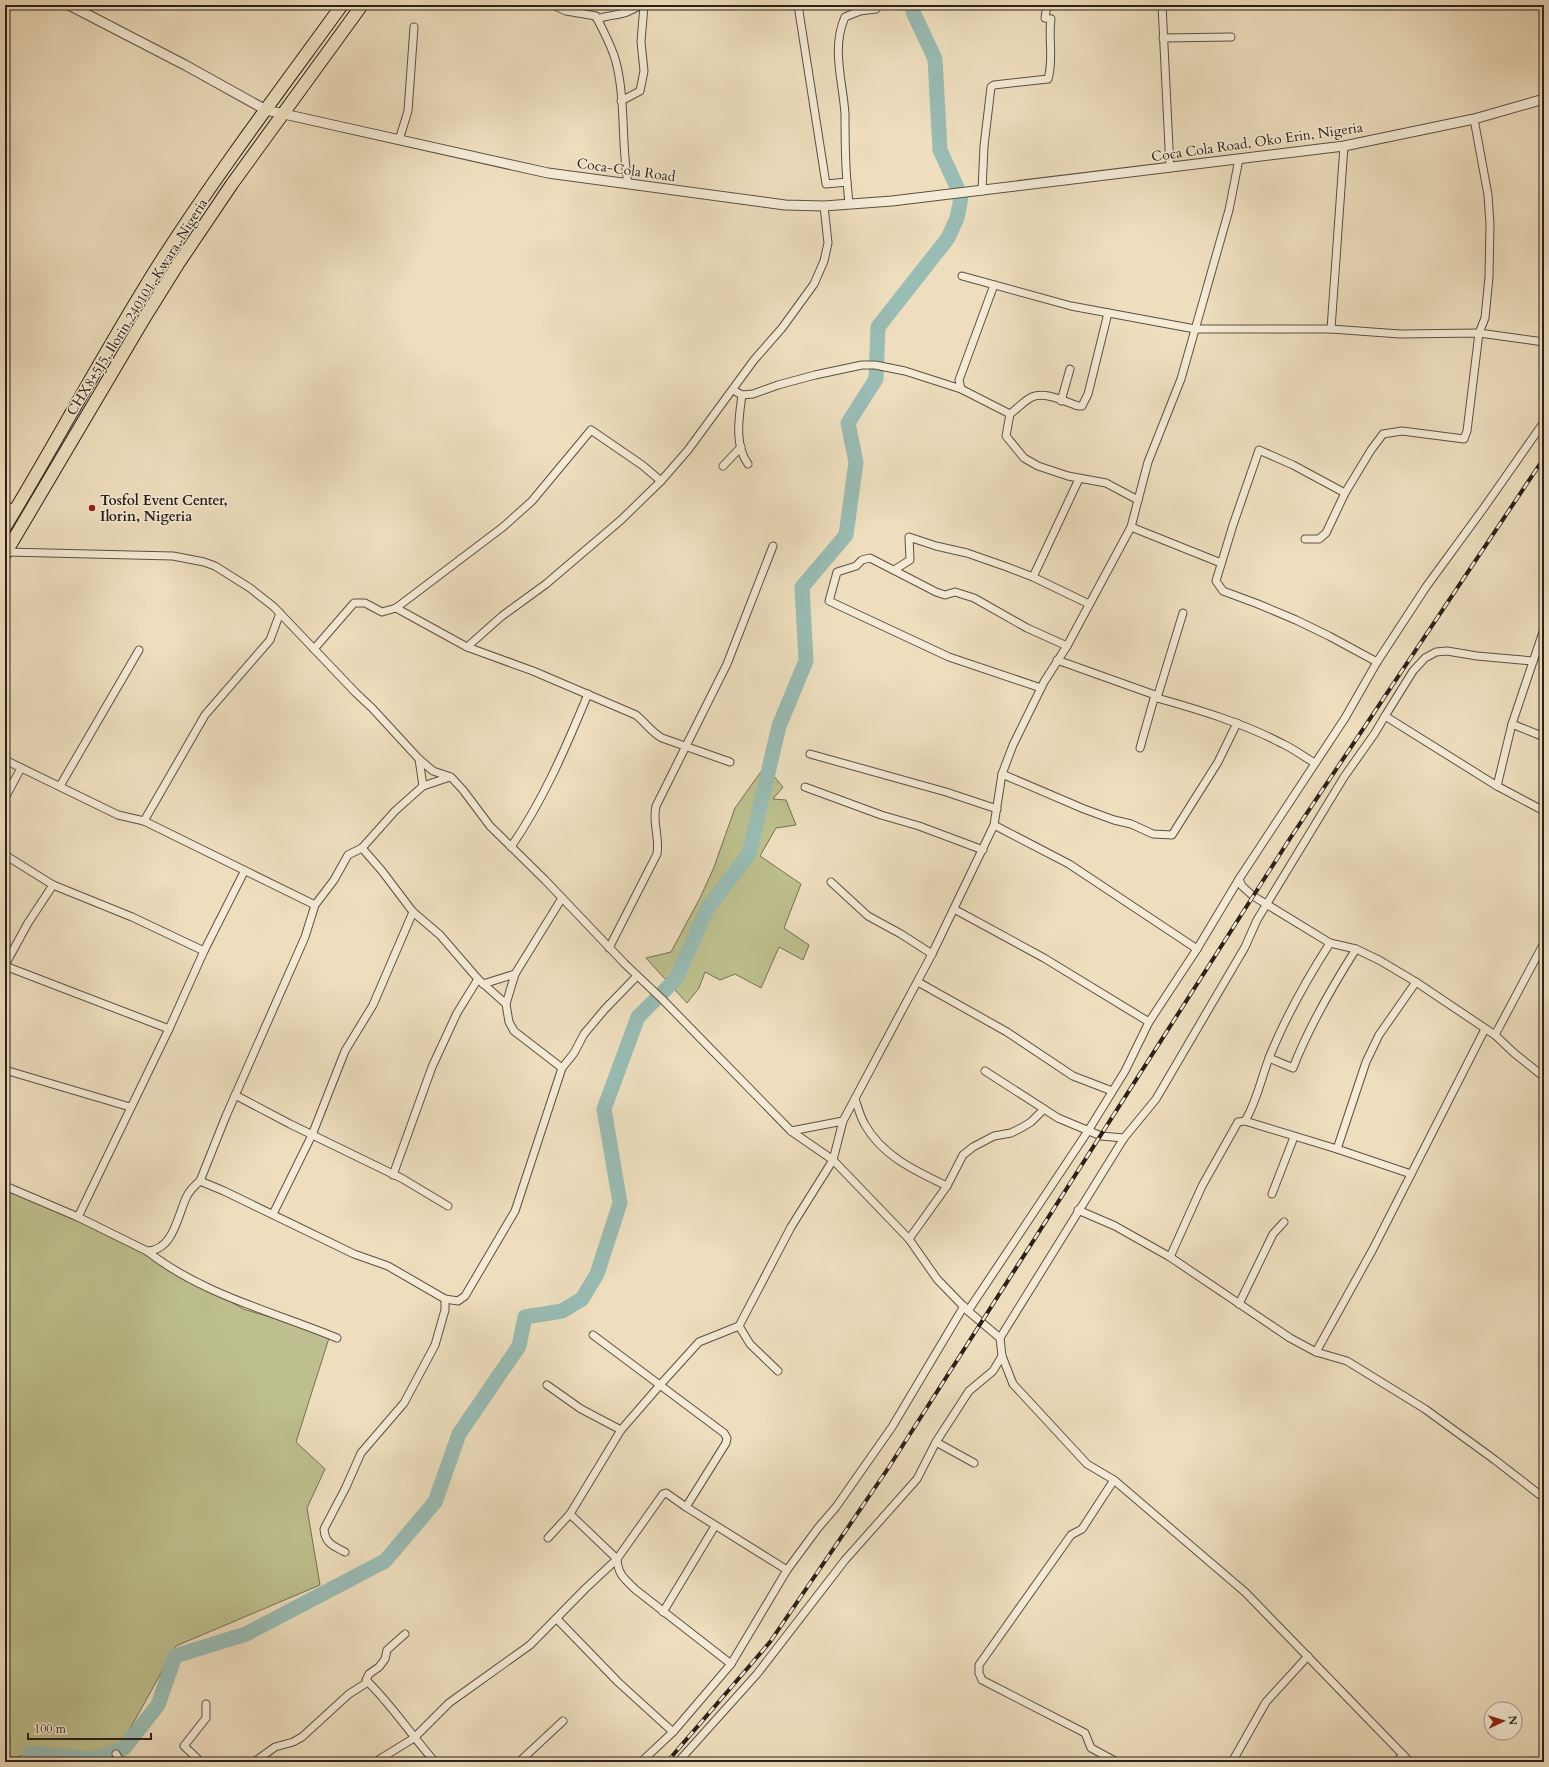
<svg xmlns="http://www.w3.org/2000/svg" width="1549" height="1767" font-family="Cardo,serif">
<rect width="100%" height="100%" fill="#eedebe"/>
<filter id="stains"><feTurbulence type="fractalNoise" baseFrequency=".005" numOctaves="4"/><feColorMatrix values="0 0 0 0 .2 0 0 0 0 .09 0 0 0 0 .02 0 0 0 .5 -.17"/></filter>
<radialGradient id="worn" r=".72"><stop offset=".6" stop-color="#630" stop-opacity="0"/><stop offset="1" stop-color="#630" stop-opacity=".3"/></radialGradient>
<g fill="#bdc08e" stroke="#747054">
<polygon points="765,766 783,787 773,799 786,800 796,825 776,828 760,856 801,884 784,928 809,945 803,960 779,947 761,988 735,974 720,980 705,972 699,988 687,1003 646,958 671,952 700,898 714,867 735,808"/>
<polygon points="5,1186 147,1251 243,1309 330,1335 296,1442 325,1469 307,1508 320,1585 176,1646 116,1754 30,1753 5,1761 5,1613 8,1613 6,1556 5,1555"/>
</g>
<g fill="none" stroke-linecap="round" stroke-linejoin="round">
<polyline stroke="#99bcb4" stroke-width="15" points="30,1753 96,1759 124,1748 158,1705 175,1656 246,1634 385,1561 435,1502 459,1434 519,1346 525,1317 562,1311 582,1299 597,1274 620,1203 604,1109 638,1017 676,979 707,909 749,854 779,726 806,661 802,587 846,535 856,462 848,423 876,379 878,327 948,238 957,218 960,203 961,196 940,150 935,59 913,12 914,5"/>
<g stroke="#5c5043" stroke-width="9">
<g id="minor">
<path d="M553,5L566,11L596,16C603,31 612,46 616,62C626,101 621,144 628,184"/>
<polyline points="798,5 826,184 847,182 849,204"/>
<polyline points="1162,5 1170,168"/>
<path d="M597,19C615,13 623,17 640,5"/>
<polyline points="1163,38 1231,37"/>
<polyline points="621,101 640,91 644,71 641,42 644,5"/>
<polyline points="399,140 408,111 414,27"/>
<path d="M847,182C845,160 845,137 845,114C843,82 831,48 845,17L860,11L876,9"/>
<path d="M982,191L984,146L991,87L994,85L1048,79C1054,58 1048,39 1051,19L1045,18L1047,5"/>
<polyline points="962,276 1071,306 1195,329 1331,329 1400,334 1479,333 1544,342"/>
<polyline points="994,285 959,380 961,389 1010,414 1006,436 1024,458 1038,466 1068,476 1106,483 1138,500"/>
<polyline points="1331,329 1344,146"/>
<path d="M733,390L742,395C739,417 734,445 748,464"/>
<polyline points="742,395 753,394 778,385 815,375 862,365 875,365 905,371 961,389"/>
<polyline points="1061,401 1070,369"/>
<path d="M1010,414C1017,409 1025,400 1032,397C1046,391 1065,402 1078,406H1082L1088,394L1108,313"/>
<polyline points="1544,422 1483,509 1426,587 1377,662 1345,718 1239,879 1242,886 1253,896 1330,943 1356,949 1379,960 1416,982 1495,1035 1514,1053 1544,1077"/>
<polyline points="723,466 741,447"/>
<polyline points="5,506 16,509"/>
<polyline points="1131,527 1221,563"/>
<polyline points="1305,539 1319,539 1326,533 1345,493"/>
<polyline points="6,552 173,556 204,562 215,566 250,588 274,607 356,693 372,708 419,759 433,771 451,777 463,790 490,826 545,880 625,964 662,999 791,1131 833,1160 909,1239 937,1279 968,1311 1000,1338 1002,1356 1013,1384 1087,1464 1114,1480 1245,1592 1410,1762"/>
<polyline points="894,570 910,560 909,537 936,546 967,553 1007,567 1033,577 1089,604"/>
<polyline points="1033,577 1079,479"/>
<path d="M396,608L467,647L533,671L636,715C646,723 651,732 662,738L730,762"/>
<polyline points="467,647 502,616 546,584 621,520 661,481 688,450 754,360 782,328 814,284 824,261 828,243 824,206"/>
<polyline points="314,649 354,603 365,603 382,612 396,608 503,527 532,501 591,430 642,465 661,481"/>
<path d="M1057,660L1155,695L1157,698C1200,710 1243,723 1283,744C1294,749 1304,757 1315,763"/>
<polyline points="1377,662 1329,636 1296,620 1258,604 1223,591 1216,581 1233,525 1259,450 1293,465 1345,493 1371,450 1383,434 1402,431 1464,439 1467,431 1479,333 1485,318 1489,277 1490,224 1488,195 1474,119"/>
<polyline points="1041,688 949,657 829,601 837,572 856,566 862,560 870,558 936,592 945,595 955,592 974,598 1027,628 1067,646"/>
<polyline points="1157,698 1183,613"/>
<polyline points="1385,716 1413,671 1425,658 1436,652 1447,651 1477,656 1533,661"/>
<polyline points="1512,724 1544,737"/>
<polyline points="1140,748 1155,695"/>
<polyline points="810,754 946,792 997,809"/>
<polyline points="419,759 423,786"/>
<polyline points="5,760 118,815 144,821 315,905"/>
<polyline points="1002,774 1084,809 1114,820 1131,824 1153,834 1172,835 1218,762 1237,723"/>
<polyline points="60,786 139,650"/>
<polyline points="1497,786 1512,724 1544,629"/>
<polyline points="805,787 881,815 919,826 983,850"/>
<polyline points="5,798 21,768"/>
<polyline points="144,821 205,715 270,640 280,613"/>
<polyline points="994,825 1069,864 1197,949"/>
<path d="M511,847C544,799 566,747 588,694"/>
<polyline points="362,848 382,871 413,912 440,935 478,979 506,1004 509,1022 514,1031 562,1068"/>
<polyline points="5,855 53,885 132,917 204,951"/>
<polyline points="831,882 868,916 901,934 932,954"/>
<polyline points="954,909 1044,958 1149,1022"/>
<path d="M609,948L657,854C660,836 652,825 656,806L727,664L773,546"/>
<polyline points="5,965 28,923 53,885"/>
<polyline points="5,966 169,1029"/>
<polyline points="918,982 1007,1032 1073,1076 1112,1091"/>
<polyline points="483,984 515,974 562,898"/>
<polyline points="506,1004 515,974"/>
<polyline points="1495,1035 1544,943"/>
<path d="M1269,1058L1293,1068C1309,1026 1332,987 1356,949"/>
<polyline points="5,1070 130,1107"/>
<polyline points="985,1071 1058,1118 1101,1136 1124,1138"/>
<polyline points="235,1095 290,1124 403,1179 448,1206"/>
<path d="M855,1099C858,1107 860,1116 864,1123C881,1155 915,1171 947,1186"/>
<polyline points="1245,1121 1337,1149 1411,1174"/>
<polyline points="791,1131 843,1121"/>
<polyline points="1337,1149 1366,1062 1379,1035 1416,982"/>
<polyline points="393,1175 432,1067 457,1013 478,979"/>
<polyline points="200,1181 224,1191 354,1254 388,1266 445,1299 458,1301 465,1296 515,1211 562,1068 574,1053 584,1034 605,1009 637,976"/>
<path d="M5,1186L78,1217L147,1251C173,1250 177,1218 186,1198C189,1191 194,1186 200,1181L226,1116L305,937L315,905L334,880L348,855L362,848L395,811L423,786L450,777"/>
<polyline points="1272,1194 1294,1137"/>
<polyline points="1078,1210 1115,1226 1170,1257 1290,1338 1316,1352 1347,1361 1425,1409 1495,1460 1544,1498"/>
<polyline points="273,1214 312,1135 345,1051 373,1005 413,912"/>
<polyline points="78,1217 169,1029 204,951 244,872"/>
<polyline points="909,1239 947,1186 963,1155 973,1147 994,1136 1011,1133 1021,1128 1031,1122 1044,1109"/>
<path d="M147,1251C201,1294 274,1312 337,1338"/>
<path d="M1170,1257L1202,1186L1238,1122L1245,1121C1257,1101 1261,1079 1269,1058C1285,1018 1307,979 1330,943"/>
<polyline points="1239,1304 1273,1234 1284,1222"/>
<polyline points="968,1311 1088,1131 1125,1071 1149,1022 1197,949 1239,879"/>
<polyline points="739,1326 750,1344 778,1371"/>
<polyline points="1000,1338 1124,1138 1156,1099 1245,947 1257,920 1344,777 1375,733 1385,716 1497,786 1544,811"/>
<polyline points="1316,1352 1373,1249 1485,1029"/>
<polyline points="547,1385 581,1409 621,1430"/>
<polyline points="936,1442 974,1463"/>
<polyline points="1114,1480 1082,1529 1071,1535 979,1665 979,1673 982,1680 1085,1733 1091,1748 1117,1762"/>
<polyline points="686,1507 787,1570"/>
<path d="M570,1514L617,1559C618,1575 625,1579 636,1590L731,1664"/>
<polyline points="548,1538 570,1514 621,1430 660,1385 699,1342 739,1326 791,1227 833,1160 843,1121 932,954 994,825 1002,774 1013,745 1044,682 1067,646 1131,527 1148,462 1181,379 1229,210 1239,159"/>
<path d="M345,1552C334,1546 325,1544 324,1529L346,1487L361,1453L404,1403L435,1345L445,1310V1299"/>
<polyline points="663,1612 715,1526"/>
<polyline points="557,1619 618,1682 673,1732 641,1762"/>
<path d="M405,1634L387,1650L385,1659L379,1667L369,1674L366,1680C392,1705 411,1735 435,1762"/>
<polyline points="673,1732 731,1664 787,1570 818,1528 836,1507 892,1427 964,1306"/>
<polyline points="116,1754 121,1762"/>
<polyline points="201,1762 184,1746 206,1718 206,1704"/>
<polyline points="254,1762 275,1747 293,1742 302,1737 349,1694 368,1682"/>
<polyline points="375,1762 414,1738 449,1703 530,1645 585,1589 617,1559 663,1494 666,1493 686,1507 726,1443 727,1438 724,1433 593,1335"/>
<polyline points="519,1762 563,1721"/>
<polyline points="678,1762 757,1674 845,1560 917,1479 936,1442 969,1391 993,1371 1002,1356"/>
<polyline points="1232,1762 1266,1702 1308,1656"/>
<polyline points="1396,1762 1403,1755"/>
</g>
</g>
<g stroke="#5c5043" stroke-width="11">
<polyline id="tertiary" points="69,5 185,65 266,110 548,173 785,205 824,206 892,201 1344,146 1474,119 1544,99"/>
</g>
<g stroke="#2b201a" stroke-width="14">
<g id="primary">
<path d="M5,527C59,438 107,346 163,258C219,171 281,89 342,5"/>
<polyline points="5,554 145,317 178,264 232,184 362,5"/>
</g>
</g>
<use href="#minor" stroke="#f4ead5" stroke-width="7"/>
<use href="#tertiary" stroke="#f4ead5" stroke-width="9"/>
<use href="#primary" stroke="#eedebe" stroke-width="12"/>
<g stroke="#2b201a" stroke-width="4">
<polyline id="rail" points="667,1762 770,1642 889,1467 1289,840 1544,458"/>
</g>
<use href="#rail" stroke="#f4ead5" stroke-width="2.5" stroke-dasharray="8" stroke-linecap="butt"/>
</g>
<circle fill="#8f2418" stroke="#f4ead5" stroke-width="1.5" cx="92" cy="508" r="4"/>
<g text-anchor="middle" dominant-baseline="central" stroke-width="3" stroke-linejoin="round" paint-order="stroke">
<g font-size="14" fill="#2b201a" stroke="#f4ead5">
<text transform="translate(1257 142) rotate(-8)">Coca Cola Road, Oko Erin, Nigeria</text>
<text transform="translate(626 170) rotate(8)">Coca-Cola Road</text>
<text transform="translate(137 307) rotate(-58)">CHX8+5J5, Ilorin 240101, Kwara, Nigeria</text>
</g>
<g font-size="14" font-weight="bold" fill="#2b201a" stroke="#f4ead5" text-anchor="start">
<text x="100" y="500">Tosfol Event Center,<tspan x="100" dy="16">Ilorin, Nigeria</tspan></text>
</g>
</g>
<rect width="1549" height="1767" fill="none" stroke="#eedebe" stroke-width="20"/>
<rect x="6" y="6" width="1537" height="1755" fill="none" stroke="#2b201a" stroke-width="2"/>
<rect x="10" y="10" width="1529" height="1747" fill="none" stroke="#2b201a"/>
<g transform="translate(1503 1721) rotate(86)"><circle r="19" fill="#f4ead5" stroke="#a4998a"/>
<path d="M0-3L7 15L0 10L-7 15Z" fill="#8f2418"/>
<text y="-6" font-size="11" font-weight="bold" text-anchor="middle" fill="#2b201a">N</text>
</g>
<path d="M28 1733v6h123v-6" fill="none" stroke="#2b201a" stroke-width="2"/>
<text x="34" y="1733" font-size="12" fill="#2b201a" stroke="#f4ead5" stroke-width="3" paint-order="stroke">100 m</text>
<rect width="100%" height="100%" filter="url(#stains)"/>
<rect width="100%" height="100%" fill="url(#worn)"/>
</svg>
